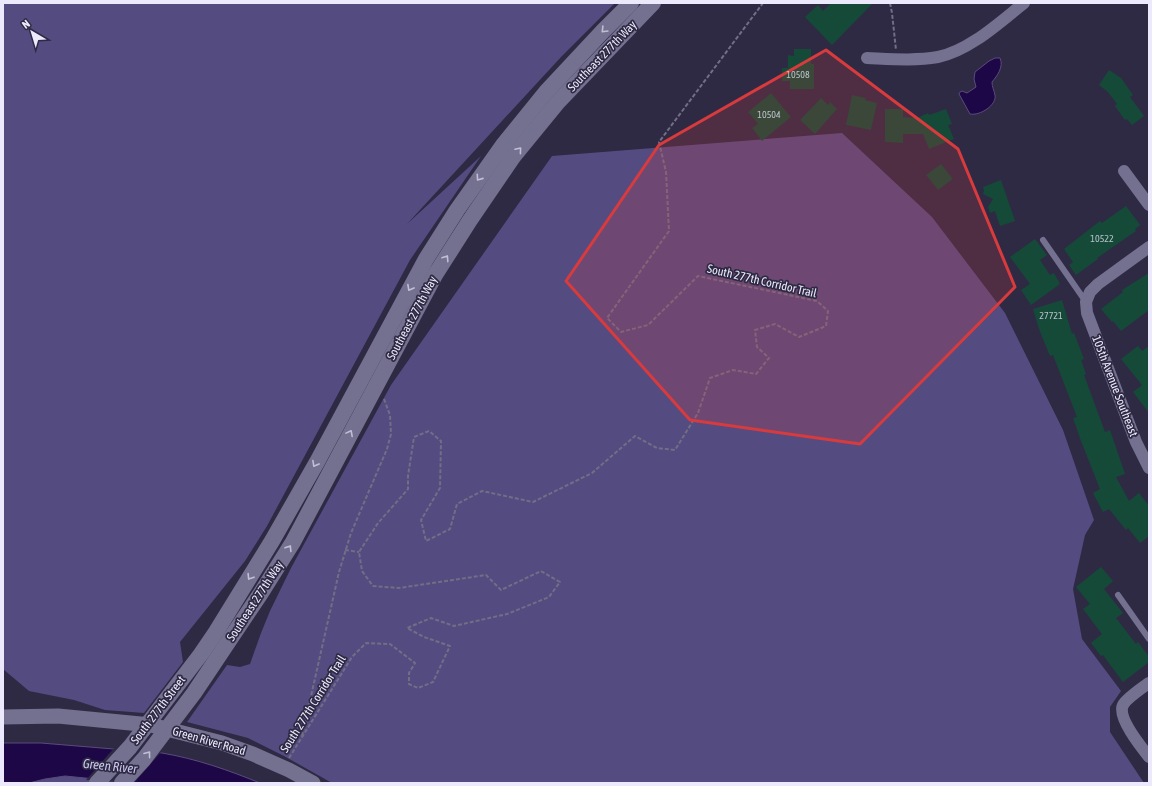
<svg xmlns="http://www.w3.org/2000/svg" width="1152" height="786" font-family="'Asap Condensed',sans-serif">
<rect width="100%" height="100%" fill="#2e2a44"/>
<g fill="#544b81">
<polygon points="3,3 615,3 561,57 407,224 481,156 410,260 267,526 245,561 180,642 183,662 144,713 105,710 74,700 29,691 3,669"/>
<polygon points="842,133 932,217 1005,313 1063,430 1094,520 1085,535 1073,589 1082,639 1121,691 1110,707 1110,732 1144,783 332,783 284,756 248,738 187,722 227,665 240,667 250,664 261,633 270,611 291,568 391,385 552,156"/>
<polygon points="65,776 135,783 29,783 45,779"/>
</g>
<g fill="#1d0746" stroke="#5b4b7c">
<path d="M995,58H1000C1004,67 997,76 992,82C992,87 994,90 995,95C997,105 980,116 970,114L959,94L960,92L962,91L967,93L976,87L974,79L975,72L989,61Z"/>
<path d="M3,743H41L162,753C197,759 228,770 260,783H135L65,776L45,779L29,783H3Z"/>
</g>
<polygon fill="#2e2a44" points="115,747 162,751 134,783 86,780"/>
<g fill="#154a38">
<polygon points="831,3 873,3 832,45 805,17 818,5 823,11"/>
<polygon points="794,49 811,49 811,64 814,64 814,89 790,89 790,81 782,81 782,68 788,68 788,55 794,56"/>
<polygon points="1109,70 1121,78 1133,95 1130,97 1144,116 1132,125 1127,119 1125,120 1115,106 1117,104 1108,92 1099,85"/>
<polygon points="771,93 791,117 762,141 752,128 758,124 748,112"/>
<polygon points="852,95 866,98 865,100 877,103 871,130 846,125"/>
<polygon points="821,98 828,105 830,102 837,109 815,134 800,120"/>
<polygon points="885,109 903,109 903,117 917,118 928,113 929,115 946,109 952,124 948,125 954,139 929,149 923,134 903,134 903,143 885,142"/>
<polygon points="941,164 953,179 938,190 926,175"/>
<polygon points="1001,180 1015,221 1000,226 995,211 990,213 988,207 993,199 983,194 984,191 983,187"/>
<polygon points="1126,206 1140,225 1135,229 1136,231 1097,258 1098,259 1076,275 1069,265 1073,262 1064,249 1100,221 1102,223"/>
<polygon points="1035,239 1047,255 1040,260 1050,275 1054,273 1060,284 1031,305 1021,290 1030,284 1010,257"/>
<polygon points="1149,273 1149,310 1121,331 1113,321 1112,322 1101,309 1123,292 1122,290"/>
<polygon points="1062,300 1072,334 1074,333 1084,359 1081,360 1086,374 1084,375 1105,432 1110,430 1125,474 1116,477 1129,501 1139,493 1149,506 1149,536 1140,543 1128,528 1126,530 1109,509 1103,512 1093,493 1100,489 1081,441 1073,418 1077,417 1053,355 1050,356 1039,329 1033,309"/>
<polygon points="1138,346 1142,351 1149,346 1149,413 1133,392 1142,385 1121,359"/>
<polygon points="1101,567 1113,581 1104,589 1123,613 1116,618 1136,644 1138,642 1149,657 1149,662 1123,682 1103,655 1101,656 1091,643 1102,634 1083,609 1090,604 1076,587"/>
</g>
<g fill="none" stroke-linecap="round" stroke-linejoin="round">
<g stroke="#726e86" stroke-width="2" stroke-dasharray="4 2" stroke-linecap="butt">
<polyline points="890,3 892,13 896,50"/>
<polyline points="345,550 359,552"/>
<polyline points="302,736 339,572 351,533 387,449 391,434 390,415 384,399"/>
<polyline points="289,758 352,657 366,643 390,644 415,663 409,673 409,684 418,688 433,682 450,646 424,637 407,628 431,618 454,626 507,614 549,597 560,582 541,571 501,590 486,575 399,588 373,586 362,571 359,552 378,523 408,489 408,476 414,437 429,431 441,441 440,488 421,520 426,541 450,529 457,504 482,491 533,502 592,473 635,436 657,448 675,450 698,413 710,378 733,370 756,374 769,358 757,347 755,330 775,324 799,337 826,326 828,311 817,301 698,276 648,325 621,332 607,318 669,231 666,172 659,142 763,3"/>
</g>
<g stroke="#74708f" stroke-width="6">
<polyline points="1043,240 1086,302"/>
<polyline points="1118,595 1149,639"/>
</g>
<g stroke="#74708f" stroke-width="12">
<path d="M867,58C891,59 915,61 938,57C969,51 1000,22 1024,3"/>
<polyline points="1124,171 1149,205"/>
<polyline points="1149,247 1098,284 1090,292 1086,302 1087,313 1136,442 1149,468"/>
<path d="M1149,683C1142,688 1127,698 1123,705C1117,717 1141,747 1149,757"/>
</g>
<polyline stroke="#74708f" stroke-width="15" points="3,717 58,716 151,725 222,743 253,754 289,770 313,783"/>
<g stroke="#74708f" stroke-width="16">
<polyline points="97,783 130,747 201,654 216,632 272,541 317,462 426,259 457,210 503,145 546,92 603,31 631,3"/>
<polyline points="122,783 144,759 194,693 261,593 293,542 435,275 470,220 513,157 558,102 653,3"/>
</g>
</g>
<defs><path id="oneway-chevron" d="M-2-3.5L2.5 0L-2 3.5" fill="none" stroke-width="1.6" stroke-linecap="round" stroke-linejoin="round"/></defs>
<g stroke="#c1bfd5">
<use href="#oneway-chevron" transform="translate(604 30) rotate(134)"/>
<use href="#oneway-chevron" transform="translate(519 150) rotate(-50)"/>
<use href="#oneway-chevron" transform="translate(479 178) rotate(125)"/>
<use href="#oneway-chevron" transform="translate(446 258) rotate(-57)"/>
<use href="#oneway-chevron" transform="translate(410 288) rotate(119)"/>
<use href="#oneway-chevron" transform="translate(350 433) rotate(-62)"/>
<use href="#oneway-chevron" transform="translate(315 464) rotate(119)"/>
<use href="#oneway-chevron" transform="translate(289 548) rotate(-58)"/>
<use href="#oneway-chevron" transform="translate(250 577) rotate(122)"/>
<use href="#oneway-chevron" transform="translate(148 754) rotate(-53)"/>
</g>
<path fill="#d83b3d" fill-opacity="0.2" stroke="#d83b3d" stroke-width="3" stroke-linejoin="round" d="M826,50L958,149L1015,287L860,444L690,420L566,281L659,145Z"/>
<g text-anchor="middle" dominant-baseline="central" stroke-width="3.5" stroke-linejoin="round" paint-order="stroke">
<g font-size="10" fill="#b6c1ca">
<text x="798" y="74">10508</text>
<text x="769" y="114">10504</text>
<text x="1102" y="238">10522</text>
<text x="1051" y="315">27721</text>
</g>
<g font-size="12" fill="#ebe9fb" stroke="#2e2a44">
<text transform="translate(602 56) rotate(-46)">Southeast 277th Way</text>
<text transform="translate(762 281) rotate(13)">South 277th Corridor Trail</text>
<text transform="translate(412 318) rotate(-62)">Southeast 277th Way</text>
<text transform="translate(1115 386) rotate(69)">105th Avenue Southeast</text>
<text transform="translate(255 601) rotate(-57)">Southeast 277th Way</text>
<text transform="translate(313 704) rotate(-58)">South 277th Corridor Trail</text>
<text transform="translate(158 710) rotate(-53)">South 277th Street</text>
<text transform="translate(209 741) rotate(16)">Green River Road</text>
</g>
<g font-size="13" font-style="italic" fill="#ccc8ef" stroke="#2e2a44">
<text transform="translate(110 766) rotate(6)">Green River</text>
</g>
</g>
<rect width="1152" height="786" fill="none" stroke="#ebe9fb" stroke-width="8"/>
<g transform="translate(32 32) rotate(322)" stroke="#2e2a44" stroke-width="3" paint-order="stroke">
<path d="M0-3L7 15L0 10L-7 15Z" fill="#ebe9fb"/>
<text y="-6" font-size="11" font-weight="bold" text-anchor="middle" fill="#ebe9fb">N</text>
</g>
</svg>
